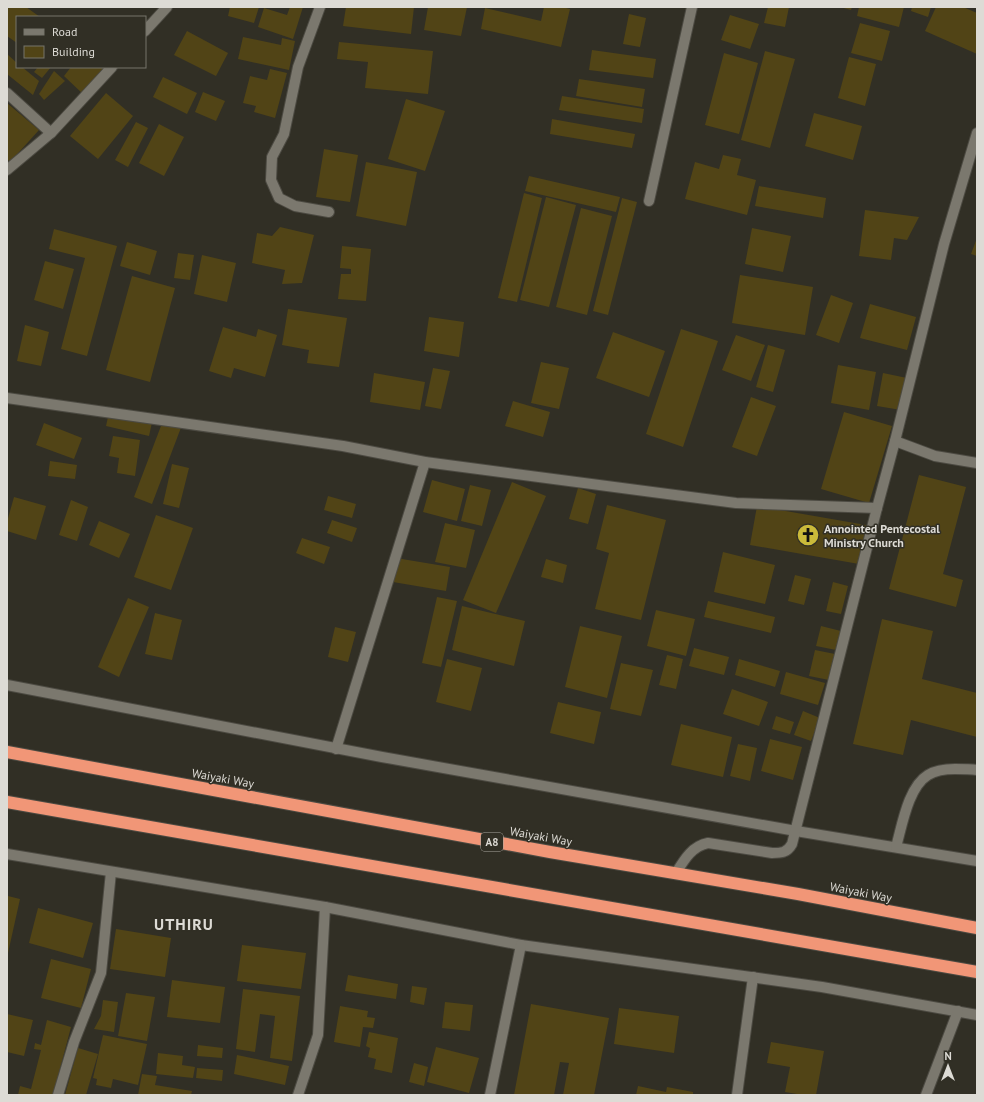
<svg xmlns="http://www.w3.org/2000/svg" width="984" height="1102" font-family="'PT Sans',sans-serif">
<rect width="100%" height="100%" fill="#312f25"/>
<g fill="#514416">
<polygon points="8,7 26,7 40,17 17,17 17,43 7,36 7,8"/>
<polygon points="230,7 259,7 254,23 228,16"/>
<polygon points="290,7 303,7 293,39 258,27 264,8 287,15"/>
<polygon points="346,7 414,7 411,34 343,26"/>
<polygon points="428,7 467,7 461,36 424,30"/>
<polygon points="544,7 562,7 570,9 561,47 481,29 485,8 541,21"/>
<polygon points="768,7 789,7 785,27 764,23"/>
<polygon points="840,7 852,7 851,10"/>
<polygon points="859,7 904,7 899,27 857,16"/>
<polygon points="912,7 931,7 928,17 911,11"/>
<polygon points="936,7 963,7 977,13 977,54 925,31"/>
<polygon points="629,14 646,18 640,47 623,44"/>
<polygon points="730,15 759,24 750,49 721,40"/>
<polygon points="860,23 890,31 882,61 851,53"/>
<polygon points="187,31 228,53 216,76 174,55"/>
<polygon points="243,37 281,45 282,38 295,41 289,70 238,59"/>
<polygon points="339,42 433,51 428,94 365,88 368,62 337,59"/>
<polygon points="592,50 656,59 653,78 589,70"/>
<polygon points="765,51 795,59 770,148 741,140"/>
<polygon points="724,53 758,63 739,134 705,125"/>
<polygon points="7,54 17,63 17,67 22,67 39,81 33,95 7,74"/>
<polygon points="849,57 876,64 865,106 838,98"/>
<polygon points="38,67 51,67 42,78 34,72"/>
<polygon points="71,67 101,67 106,72 84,95 64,76"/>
<polygon points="270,69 287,73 275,118 254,112 256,106 243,103 250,76 267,80"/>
<polygon points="54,71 65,81 44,100 39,94"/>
<polygon points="163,77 197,93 187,114 153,97"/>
<polygon points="579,79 645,89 642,107 576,96"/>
<polygon points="203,92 225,101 216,121 195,112"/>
<polygon points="106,93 133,116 98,159 70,136"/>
<polygon points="562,96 644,109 642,123 559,110"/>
<polygon points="406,99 445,111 425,171 388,159"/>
<polygon points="7,103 39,130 10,162 7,159"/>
<polygon points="814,113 862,126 853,160 805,146"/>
<polygon points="552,119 635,134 632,148 550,134"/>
<polygon points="136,122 148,128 128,167 115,160"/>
<polygon points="159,124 184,137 164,176 139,163"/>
<polygon points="324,149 358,155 350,202 316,197"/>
<polygon points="723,155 741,159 737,175 756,180 747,215 685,199 695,162 719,169"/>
<polygon points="366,162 417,172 406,226 356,216"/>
<polygon points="529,176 620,197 616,212 525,191"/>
<polygon points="759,186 826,198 823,218 755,206"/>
<polygon points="524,193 542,198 517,302 498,298"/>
<polygon points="546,197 576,205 549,307 520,300"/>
<polygon points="622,198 637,202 608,315 593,311"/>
<polygon points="581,208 612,216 587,315 556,307"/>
<polygon points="865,210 919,217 907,240 894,238 891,260 859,256"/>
<polygon points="280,227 314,235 302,283 282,284 285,270 252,263 257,233 272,236"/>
<polygon points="752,228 791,236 783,272 745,264"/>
<polygon points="54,229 117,246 87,356 61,349 85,258 49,249"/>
<polygon points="977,238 977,256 971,254"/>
<polygon points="127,242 157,251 150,275 120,266"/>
<polygon points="342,246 371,249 366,301 338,299 341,274 351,274 351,269 340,268"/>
<polygon points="178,253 194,255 190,280 174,278"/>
<polygon points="202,255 236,263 227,302 194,294"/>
<polygon points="45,261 74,269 63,309 34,300"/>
<polygon points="740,275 813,287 805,335 732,323"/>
<polygon points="132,276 175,288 150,382 106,370"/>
<polygon points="831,295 853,303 839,343 816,335"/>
<polygon points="870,304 916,317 907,350 860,338"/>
<polygon points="288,309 347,318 339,367 307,363 309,350 282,345"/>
<polygon points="429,317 464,322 459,357 424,351"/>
<polygon points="25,325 49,332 41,366 17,361"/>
<polygon points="223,327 256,337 258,329 277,335 265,377 234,368 231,378 209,371"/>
<polygon points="681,329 718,341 683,447 646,434"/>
<polygon points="613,332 665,351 649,397 596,378"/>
<polygon points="736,335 765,345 751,381 722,370"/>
<polygon points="768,345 785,350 773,392 756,387"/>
<polygon points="541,362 569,368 559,409 531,403"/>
<polygon points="838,365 876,372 869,410 831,403"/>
<polygon points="433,368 450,371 441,409 425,406"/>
<polygon points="374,373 425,382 420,410 370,402"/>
<polygon points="883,373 907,378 901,410 877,406"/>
<polygon points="751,397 776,406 757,456 732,447"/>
<polygon points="513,401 550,412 543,437 505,426"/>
<polygon points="110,408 153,418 149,436 106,426"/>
<polygon points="844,412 892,426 869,503 821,489"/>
<polygon points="164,418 182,425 152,504 134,497"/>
<polygon points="44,423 82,438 74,459 36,445"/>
<polygon points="113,436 140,440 135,476 117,473 119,458 109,456"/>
<polygon points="50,461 77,465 75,479 48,476"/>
<polygon points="172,464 189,468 179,508 163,504"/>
<polygon points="919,475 966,487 943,574 963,580 956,607 889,589"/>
<polygon points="432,480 465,489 457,521 423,512"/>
<polygon points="512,482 546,496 496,613 463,600"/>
<polygon points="470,485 491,490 482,526 461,521"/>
<polygon points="578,488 596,494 588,524 569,519"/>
<polygon points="328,496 356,504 352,518 324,510"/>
<polygon points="14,497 46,506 36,540 7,531 7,522"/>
<polygon points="71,500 88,507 77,541 59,535"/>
<polygon points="607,505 666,520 641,620 595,609 609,553 596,549"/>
<polygon points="757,506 866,525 859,564 750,545"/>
<polygon points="156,515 193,528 171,590 134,577"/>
<polygon points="332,520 357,528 352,542 327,533"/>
<polygon points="99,521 130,534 119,558 89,545"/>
<polygon points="445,523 475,530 466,568 435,562"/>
<polygon points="302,538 330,547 324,564 296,553"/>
<polygon points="723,552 775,565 765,604 714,592"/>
<polygon points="396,558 450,567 446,591 393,582"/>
<polygon points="546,559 567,565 563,583 541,577"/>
<polygon points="795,575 811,579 804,605 788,601"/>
<polygon points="833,582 848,586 841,614 826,611"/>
<polygon points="437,597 457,601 441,667 422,663"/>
<polygon points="128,598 149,607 119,677 98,667"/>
<polygon points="708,601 775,617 771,633 704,617"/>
<polygon points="462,606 525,621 514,666 452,650"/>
<polygon points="656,610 695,619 686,656 647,646"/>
<polygon points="155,613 182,620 172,660 145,654"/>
<polygon points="882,619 933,631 922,679 977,693 977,737 911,720 903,755 853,744"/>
<polygon points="580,626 622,636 607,698 565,687"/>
<polygon points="821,626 841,631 836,650 816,646"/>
<polygon points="335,627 356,632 348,662 328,657"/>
<polygon points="694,648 729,657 724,675 689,666"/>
<polygon points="815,650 835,654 829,680 809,676"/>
<polygon points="667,655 683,659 676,689 659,685"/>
<polygon points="447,659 482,668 471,711 436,702"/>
<polygon points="739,659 780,671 775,687 735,675"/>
<polygon points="621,663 653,670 641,716 610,709"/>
<polygon points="786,672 825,683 818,705 780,694"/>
<polygon points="732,689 768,702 759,726 723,714"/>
<polygon points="558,702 601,712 594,744 550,733"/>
<polygon points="803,711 820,718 811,741 794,735"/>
<polygon points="776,716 794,722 790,734 772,729"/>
<polygon points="681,724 732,737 723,777 671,765"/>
<polygon points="770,739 802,747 793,780 761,771"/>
<polygon points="738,744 757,748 750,781 730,776"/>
<polygon points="8,896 20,899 8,953 7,953"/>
<polygon points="38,908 93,923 83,958 29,943"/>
<polygon points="116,929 171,938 165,977 110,969"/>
<polygon points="242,945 306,953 301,989 237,981"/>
<polygon points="51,959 91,969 81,1008 41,998"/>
<polygon points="348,975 398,984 396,999 345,991"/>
<polygon points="172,980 225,987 220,1023 167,1017"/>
<polygon points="412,986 427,988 424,1005 410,1002"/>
<polygon points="243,989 300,996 292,1061 270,1058 275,1016 260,1014 255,1052 236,1049"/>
<polygon points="126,993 155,997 147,1041 118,1036"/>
<polygon points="103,1000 118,1002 114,1032 94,1029 101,1016"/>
<polygon points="445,1002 473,1005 470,1031 442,1028"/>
<polygon points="531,1004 609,1018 594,1095 563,1095 569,1063 560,1062 554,1095 514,1095"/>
<polygon points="340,1006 368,1011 367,1017 375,1018 373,1028 363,1027 360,1047 334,1042"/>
<polygon points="619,1008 679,1016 674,1053 614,1044"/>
<polygon points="7,1014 33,1020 24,1056 7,1052"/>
<polygon points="47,1020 71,1027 53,1095 18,1095 20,1086 31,1089 41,1050 34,1049 35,1043 41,1045"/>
<polygon points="369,1032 398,1038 392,1073 374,1069 376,1059 368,1057 370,1048 366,1046"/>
<polygon points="103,1035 147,1044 138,1085 113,1079 111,1088 96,1085 97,1079 93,1078"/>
<polygon points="771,1042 824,1051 816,1095 803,1095 785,1092 790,1067 767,1063"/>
<polygon points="198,1045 223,1048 222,1058 197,1056"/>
<polygon points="436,1047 479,1058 469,1093 427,1082"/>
<polygon points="78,1048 98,1054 86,1095 65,1095"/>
<polygon points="158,1053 183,1056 182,1065 195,1067 193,1078 156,1074"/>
<polygon points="237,1055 289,1066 285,1085 234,1074"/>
<polygon points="414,1063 428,1067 424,1086 409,1082"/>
<polygon points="197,1068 223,1070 222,1081 196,1078"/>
<polygon points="142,1074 157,1076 155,1085 192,1091 191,1095 138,1095"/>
<polygon points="638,1086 666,1092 667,1087 693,1092 693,1095 636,1095"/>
</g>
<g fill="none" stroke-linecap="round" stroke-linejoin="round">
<g stroke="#4c4a42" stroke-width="12">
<g id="minor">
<polyline points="320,7 298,67 284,134 272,157 271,180 279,198 295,206 329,212"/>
<polyline points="145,31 167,7"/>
<polyline points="7,93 51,133"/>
<polyline points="7,170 51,133 112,67"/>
<polyline points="649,201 692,7"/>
<polyline points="7,398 343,446 425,462 736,503 877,508"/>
<polyline points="895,441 935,456 977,463"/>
<polyline points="7,685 382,757 796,831 977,861"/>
<polyline points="336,749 425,462"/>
<path d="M896,847C902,826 908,787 928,775C936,770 946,769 955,769C963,769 970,769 977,770"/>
<polyline points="7,854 325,907 521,945 822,987 977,1015"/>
<path d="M676,873C684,860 692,846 708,843L772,853C781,853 787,853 792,844L877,508L895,441L944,244L977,133"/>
<polyline points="58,1095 74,1042 101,973 111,872"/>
<polyline points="298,1095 318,1035 325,907"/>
<polyline points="490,1095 521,945"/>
<polyline points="737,1095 753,977"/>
<polyline points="926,1095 958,1011"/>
</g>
</g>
<g stroke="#4c4a42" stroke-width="14">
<g id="highway">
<polyline points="7,752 550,852 798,894 977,928"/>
<polyline points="7,802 977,972"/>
</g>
</g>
<use href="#minor" stroke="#7b786e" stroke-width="10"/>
<use href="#highway" stroke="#f19677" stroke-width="12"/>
</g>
<defs>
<g id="church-disc" transform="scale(1.15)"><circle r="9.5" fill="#caba3a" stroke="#312f25"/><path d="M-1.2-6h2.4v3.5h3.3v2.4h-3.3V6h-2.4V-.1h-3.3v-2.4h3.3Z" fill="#111"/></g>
</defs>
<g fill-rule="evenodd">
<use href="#church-disc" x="808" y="535"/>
</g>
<g text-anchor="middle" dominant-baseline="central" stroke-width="3" stroke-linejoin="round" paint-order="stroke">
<rect fill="#312f25" stroke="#a9a7a0" stroke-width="1" x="481" y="833" width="22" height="18" rx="3"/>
<g font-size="11" font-weight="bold" fill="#dddbd5">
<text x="492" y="842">A8</text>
</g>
<g font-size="12" font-weight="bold" fill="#dddbd5" stroke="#312f25" text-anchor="start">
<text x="824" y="528">Annointed Pentecostal<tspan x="824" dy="14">Ministry Church</tspan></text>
</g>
<g font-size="12" fill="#dddbd5" stroke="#312f25">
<text transform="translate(223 778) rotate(10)">Waiyaki Way</text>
<text transform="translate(541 836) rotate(10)">Waiyaki Way</text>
<text transform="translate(861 892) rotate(11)">Waiyaki Way</text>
</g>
<g font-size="16" font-weight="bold" letter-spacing="1" fill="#dddbd5" stroke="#312f25">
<text x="184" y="924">UTHIRU</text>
</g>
</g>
<rect width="984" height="1102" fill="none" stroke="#dddbd5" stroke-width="16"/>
<rect x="16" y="16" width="130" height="52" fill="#312f25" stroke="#76746b"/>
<rect x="24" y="29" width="20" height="6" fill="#7b786e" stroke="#76746b"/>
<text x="52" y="36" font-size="12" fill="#dddbd5">Road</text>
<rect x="24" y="46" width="20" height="12" fill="#514416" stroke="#76746b"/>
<text x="52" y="56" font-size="12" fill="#dddbd5">Building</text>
<g transform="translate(948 1066)" stroke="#312f25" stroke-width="3" paint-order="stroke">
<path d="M0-3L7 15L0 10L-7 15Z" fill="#dddbd5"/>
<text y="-6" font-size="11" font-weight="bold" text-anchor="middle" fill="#dddbd5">N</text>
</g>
</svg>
